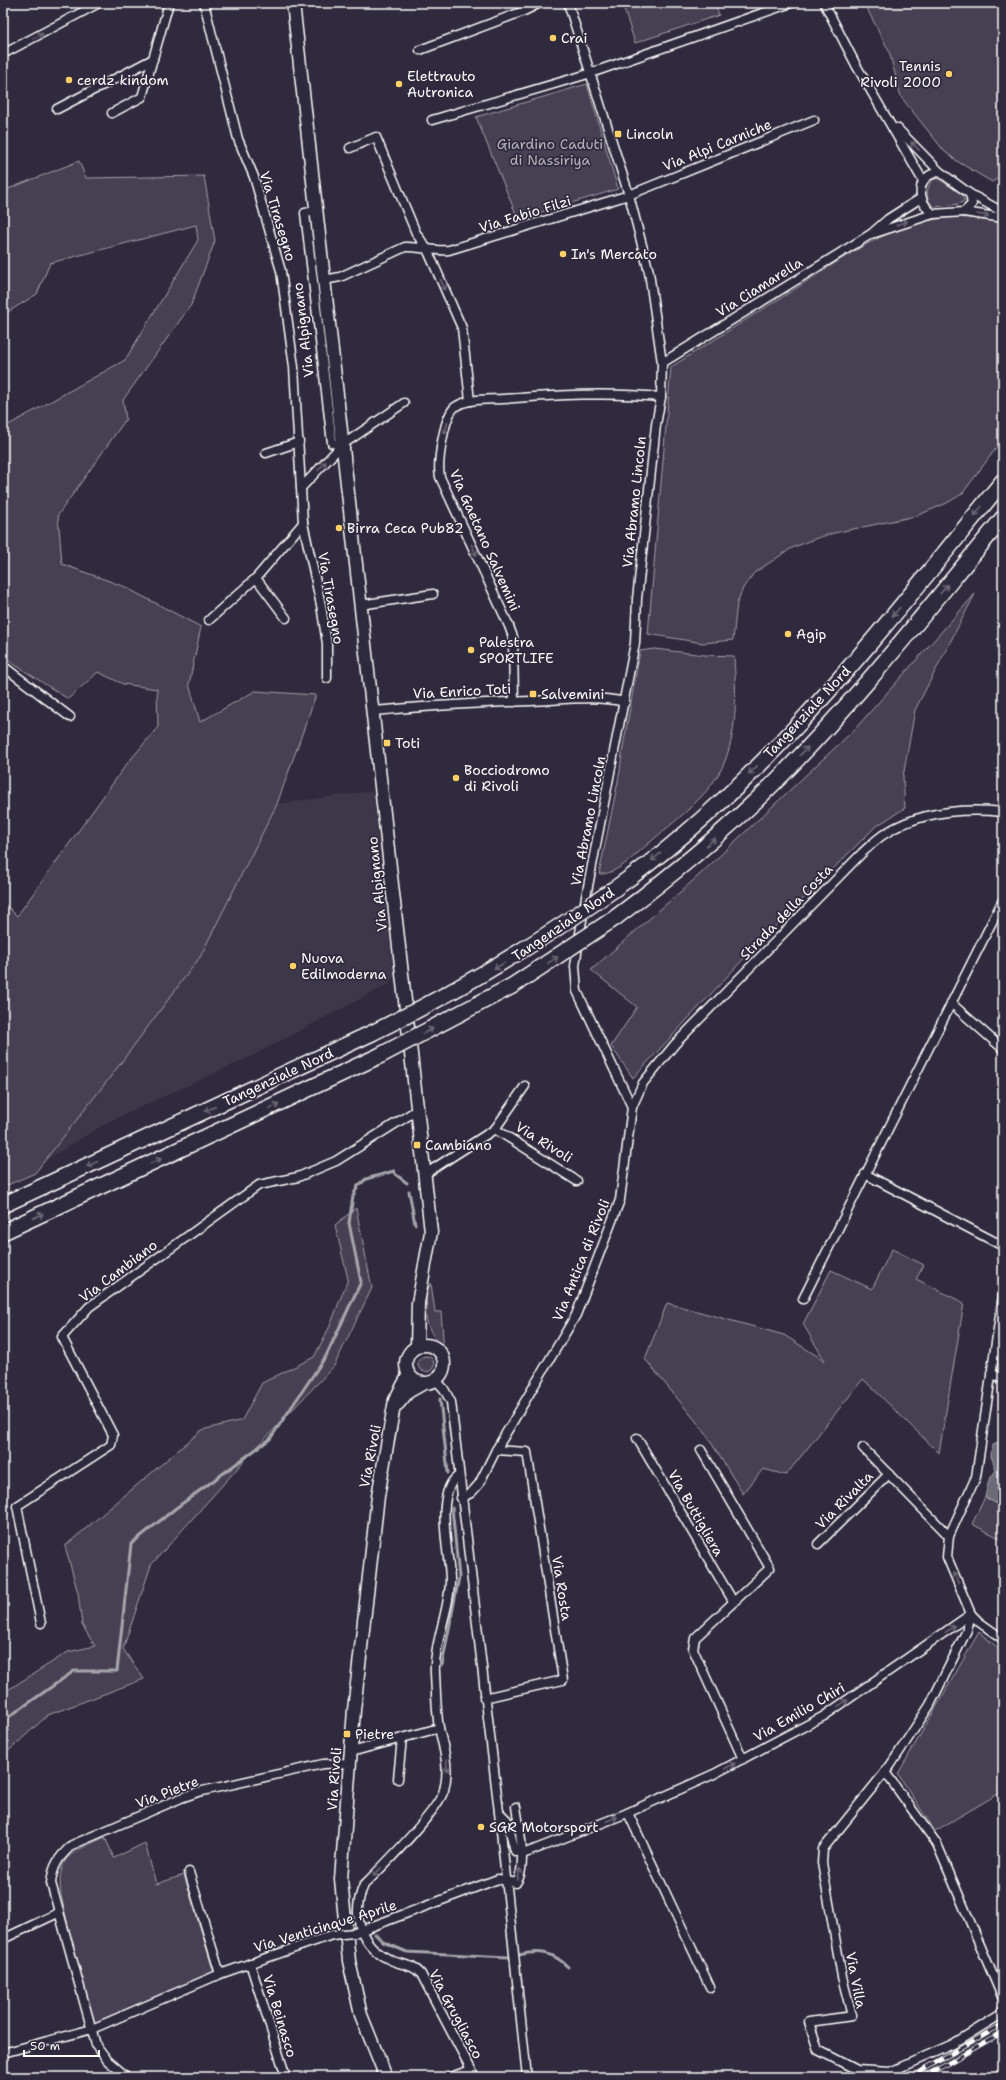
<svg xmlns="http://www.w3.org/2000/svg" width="1006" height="2080" font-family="'Shantell Sans',sans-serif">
<rect width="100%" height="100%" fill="#2f2a3d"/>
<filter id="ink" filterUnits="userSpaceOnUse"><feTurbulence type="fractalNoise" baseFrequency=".025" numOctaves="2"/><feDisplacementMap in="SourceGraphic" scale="8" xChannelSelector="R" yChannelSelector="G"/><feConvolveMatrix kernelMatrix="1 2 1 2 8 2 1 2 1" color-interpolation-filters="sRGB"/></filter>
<g filter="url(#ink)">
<polygon fill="#3c3749" points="373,791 394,976 389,984 248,1058 110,1121 47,1159 111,1076 200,957 277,804"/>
<g fill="#464152" stroke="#a2a0a8">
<polygon points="622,3 715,3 719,15 635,43"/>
<polygon points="864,3 1003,3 1003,175 992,182 960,163 945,152 901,97 889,51"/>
<polygon points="587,84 618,189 518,219 476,117"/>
<polygon points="79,161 86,178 204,176 215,241 191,305 123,400 126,419 58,515 62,564 123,586 201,627 189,684 200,722 255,691 316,695 277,804 200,957 111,1076 35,1173 3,1187 3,902 17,916 126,765 158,727 157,689 123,684 98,672 68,699 3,657 3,428 125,360 198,240 196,225 50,263 37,294 3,315 3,191"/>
<path d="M934,179H939L963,195L964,201L959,204L935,207C924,201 926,186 934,179Z"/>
<path d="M958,217L1003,222V439L962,494L947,503L916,516L834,533L814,539L792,548L754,573L743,588L737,603L733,640L703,643L648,634L671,367C711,342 751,316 792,291C843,258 894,219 958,217Z"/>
<polygon points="975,594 915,710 903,777 905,808 875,827 750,952 633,1078 611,1046 637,1007 591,970 696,878 854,730"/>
<path d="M654,649L705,655L734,656C736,691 738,727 725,761C711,796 674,821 647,845C634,856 616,875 599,874L620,771L622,753L640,651Z"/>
<polygon points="356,1208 372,1288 334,1366 243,1462 151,1565 123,1649 144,1679 48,1715 3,1756 3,1693 68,1652 95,1646 82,1625 78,1593 65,1546 202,1430 242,1420 262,1383 314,1357 330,1326 348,1279 335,1225"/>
<polygon points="892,1249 924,1265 916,1279 964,1303 939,1453 863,1379 786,1475 763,1469 743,1494 704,1431 645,1359 667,1303 784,1335 825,1361 803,1324 831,1270 872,1289"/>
<path d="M431,1283L435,1312H441L444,1350C427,1333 418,1306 431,1283Z"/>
<circle cx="426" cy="1364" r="8"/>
<polygon points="985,1497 1003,1507 1003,1540 972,1524"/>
<polygon points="979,1632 1003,1652 1003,1791 935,1831 898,1774"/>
<path d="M105,1837L114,1858L145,1843L156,1884L184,1875L215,1976L92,2029L61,1895C56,1854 72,1853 105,1837Z"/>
</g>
<polygon fill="#6d6a77" stroke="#a7a6ad" points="1003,1441 1003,1507 985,1497 989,1480 996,1470 991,1456 992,1445"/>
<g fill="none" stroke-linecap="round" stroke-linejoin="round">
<g stroke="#a7a6ad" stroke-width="3">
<polyline points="409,1191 415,1224"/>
<polyline points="425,1297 426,1310"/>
<polyline points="440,1399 448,1473"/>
<polyline points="442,1665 459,1577 452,1508"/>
<polyline points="3,1721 74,1671 117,1671 131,1544 176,1508 270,1439 326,1356 361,1282 349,1223 353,1196 358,1186 366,1179 394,1171 395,1174 407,1183"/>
<polyline points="375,1934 383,1942 407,1952 508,1957"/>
<path d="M519,1955C540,1950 553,1952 568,1967"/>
</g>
<g stroke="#fff" stroke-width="11">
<g id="street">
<polyline points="204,3 238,139 254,177 281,271 294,367 303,523 321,605 327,644 327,678"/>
<polyline points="824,3 856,65 923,181"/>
<polyline points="420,50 524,11 540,3"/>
<polyline points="3,54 99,3"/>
<polyline points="57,109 153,59"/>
<polyline points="112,113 142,97 169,3"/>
<polyline points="432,120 588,74 791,3"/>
<polyline points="897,128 940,172"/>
<polyline points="350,148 376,137 416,233 427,249 462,328 470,401"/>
<path d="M940,172L970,194L972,204L964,212L933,214C916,201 915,175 940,172Z"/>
<polyline points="970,194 1003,212"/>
<polyline points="316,211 305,213 332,443 342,445"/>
<polyline points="964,212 1003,218"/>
<polyline points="875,233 933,214"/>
<path d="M324,280L340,277L405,247C420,246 434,252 449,250L629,195L814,120"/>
<polyline points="662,363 871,234 888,219 921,198"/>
<polyline points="266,453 299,442"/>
<polyline points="301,488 342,445 404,403"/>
<polyline points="256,578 286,618"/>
<polyline points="360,605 433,594"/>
<polyline points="209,620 256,578 303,523"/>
<polyline points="3,666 70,717"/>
<path d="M514,702L513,637L509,626L440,477C437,463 444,416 455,407C468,398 488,400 503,399C556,395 608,392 661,397"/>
<path d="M373,711C425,706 478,703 531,701C561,700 594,695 625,702"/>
<polyline points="951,1003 1003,1049"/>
<path d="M632,1107L643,1083L675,1044L862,853C870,846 877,838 886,833C921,811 962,808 1003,812"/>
<polyline points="495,1129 525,1086"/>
<polyline points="425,1174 495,1129 577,1181"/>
<polyline points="865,1174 1003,1246"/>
<polyline points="1003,1295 976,1477 949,1536 947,1557 971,1614 967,1630 930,1705 890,1766 823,1849 822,1863 842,1977 852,2016 809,2022 818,2050 857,2070 890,2072 953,2044 1000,2015 1003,2010"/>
<polyline points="803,1299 1003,900"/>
<polyline points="991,1373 1003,1379"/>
<polyline points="436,1380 444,1389 451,1402 499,1812 527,2077"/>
<polyline points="637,1438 733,1601"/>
<polyline points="863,1448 949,1536"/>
<polyline points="701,1450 770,1568 695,1638 693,1649 743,1759"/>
<path d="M458,1476C434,1493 449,1552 450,1578C451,1607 433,1644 435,1673C436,1691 436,1710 439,1728C444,1750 450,1768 444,1790C437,1813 382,1867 364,1885C350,1916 361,1948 393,1961C403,1965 414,1965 421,1974L475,2077"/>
<polyline points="461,1498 471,1493 479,1484 496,1450 576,1315 620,1200 632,1107 577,991 575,966 584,907 635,643 637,599 656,425 661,397 662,363 649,272 629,195 568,3"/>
<polyline points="818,1544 889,1474"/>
<polyline points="971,1614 979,1622 1003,1639"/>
<polyline points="41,1623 17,1506 111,1445 113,1435 62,1337 89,1307 259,1185 298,1177 336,1161 417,1110"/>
<polyline points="484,1698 563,1680 527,1452 496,1450"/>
<polyline points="351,1752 439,1728"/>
<polyline points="885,1772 937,1844 1003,1999"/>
<polyline points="398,1779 402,1738"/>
<polyline points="499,1812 507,1820 515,1851 523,1854"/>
<polyline points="628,1813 710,1987"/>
<polyline points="523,1854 625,1814 714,1774 824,1716 971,1614"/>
<polyline points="189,1872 220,1974"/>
<path d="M357,1932L498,1879L516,1883C528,1868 519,1826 516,1807"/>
<polyline points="3,1939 58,1913"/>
<polyline points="250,1963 286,2077"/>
<polyline points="3,2053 92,2029 220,1974 332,1935"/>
<path d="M127,2077L108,2061L96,2045L51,1883C53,1865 59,1857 72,1845L181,1798L198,1792L323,1764L350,1763"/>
<polyline points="450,2077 471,2070"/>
<polyline points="1002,2077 1003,2074"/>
</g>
</g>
<g stroke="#fff" stroke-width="15">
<g id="secondary">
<polyline points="293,3 431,1232 418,1303 417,1347"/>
<circle cx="425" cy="1364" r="19"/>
<polyline points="398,1404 408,1392 424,1383"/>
<polyline points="386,2077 361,2015 349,1961 341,1879 354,1710 378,1496 395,1400 409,1374"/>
</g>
</g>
<g stroke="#fff" stroke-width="18">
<g id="highway">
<path d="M613,890C768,781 884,626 1003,481"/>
<path d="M615,918C671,876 726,831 776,781C858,699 929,607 1003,518"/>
<polyline points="3,1205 372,1033"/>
<polyline points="3,1232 381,1055"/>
</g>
</g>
<use href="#street" stroke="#2f2a3d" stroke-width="8"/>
<use href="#secondary" stroke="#2f2a3d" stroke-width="12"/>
<use href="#highway" stroke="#2f2a3d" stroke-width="15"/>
<g stroke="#fff" stroke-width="4.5">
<g id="rail">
<polyline points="911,2077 1003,2024"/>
<polyline points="924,2077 1003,2032"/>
</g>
</g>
<use href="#rail" stroke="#2f2a3d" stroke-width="3" stroke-dasharray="9" stroke-linecap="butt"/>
<g stroke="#fff" stroke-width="11" stroke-linecap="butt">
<polyline id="street-bridge" points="332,1935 354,1933"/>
</g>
<g stroke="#fff" stroke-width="18" stroke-linecap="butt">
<g id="highway-bridge">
<path d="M372,1033C458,991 535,945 613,890"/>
<polyline points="381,1055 512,986 615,918"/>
</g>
</g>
<use href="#street-bridge" stroke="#2f2a3d" stroke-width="8"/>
<use href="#highway-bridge" stroke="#2f2a3d" stroke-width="15"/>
</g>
<defs><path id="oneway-shaft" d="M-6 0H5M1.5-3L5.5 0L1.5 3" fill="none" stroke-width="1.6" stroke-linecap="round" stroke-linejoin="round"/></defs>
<g stroke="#6d6a77">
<use href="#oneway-shaft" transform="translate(38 36) rotate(-27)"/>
<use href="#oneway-shaft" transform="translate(915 146) rotate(-134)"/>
<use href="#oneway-shaft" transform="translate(983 215) rotate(9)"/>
<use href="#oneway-shaft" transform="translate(902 223) rotate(-20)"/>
<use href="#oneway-shaft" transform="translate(443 285) rotate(66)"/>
<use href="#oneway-shaft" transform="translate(446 428) rotate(105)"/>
<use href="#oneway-shaft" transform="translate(322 466) rotate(-48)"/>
<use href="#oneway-shaft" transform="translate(978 511) rotate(129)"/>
<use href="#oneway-shaft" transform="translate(474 550) rotate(65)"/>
<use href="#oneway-shaft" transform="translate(944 589) rotate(-51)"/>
<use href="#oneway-shaft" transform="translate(896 612) rotate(130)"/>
<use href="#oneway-shaft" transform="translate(804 751) rotate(-47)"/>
<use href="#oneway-shaft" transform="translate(753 770) rotate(136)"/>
<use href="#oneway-shaft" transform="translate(711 842) rotate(-41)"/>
<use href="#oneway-shaft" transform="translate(656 857) rotate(141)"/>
<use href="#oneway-shaft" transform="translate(553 960) rotate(-32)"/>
<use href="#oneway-shaft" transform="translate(499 966) rotate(149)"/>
<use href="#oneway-shaft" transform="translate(428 1031) rotate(-27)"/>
<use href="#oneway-shaft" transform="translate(274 1106) rotate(-25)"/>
<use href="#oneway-shaft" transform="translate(210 1109) rotate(155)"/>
<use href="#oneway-shaft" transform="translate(156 1161) rotate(-25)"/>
<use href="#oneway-shaft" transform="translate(92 1164) rotate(155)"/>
<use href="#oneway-shaft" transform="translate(38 1216) rotate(-25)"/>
<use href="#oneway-shaft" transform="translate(956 1578) rotate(-113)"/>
<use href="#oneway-shaft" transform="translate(950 1629) rotate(-36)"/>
<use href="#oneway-shaft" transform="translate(843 1703) rotate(-34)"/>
<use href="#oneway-shaft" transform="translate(447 1766) rotate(86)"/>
<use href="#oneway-shaft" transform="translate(730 1766) rotate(-28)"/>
<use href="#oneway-shaft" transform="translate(612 1819) rotate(-22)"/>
<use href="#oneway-shaft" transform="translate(377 1872) rotate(134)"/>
<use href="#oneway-shaft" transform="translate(519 1874) rotate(-79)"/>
</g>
</g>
<g fill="#ffd166" stroke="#2f2a3d" stroke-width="1.5">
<circle cx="553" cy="38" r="4"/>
<circle cx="949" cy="74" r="4"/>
<circle cx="69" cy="80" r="4"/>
<circle cx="399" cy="84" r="4"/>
<rect x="614" y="130" width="8" height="8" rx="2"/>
<circle cx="563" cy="254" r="4"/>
<circle cx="339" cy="528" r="4"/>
<circle cx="788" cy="634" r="4"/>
<circle cx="471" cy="650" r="4"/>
<rect x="529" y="690" width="8" height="8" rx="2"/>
<rect x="383" y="739" width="8" height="8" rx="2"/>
<circle cx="456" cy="778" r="4"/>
<circle cx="293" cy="966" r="4"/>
<rect x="413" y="1141" width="8" height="8" rx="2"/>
<rect x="343" y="1730" width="8" height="8" rx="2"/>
<circle cx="481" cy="1827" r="4"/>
</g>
<g text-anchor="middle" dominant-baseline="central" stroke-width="3.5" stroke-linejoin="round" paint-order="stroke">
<g font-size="14" fill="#fff" stroke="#2f2a3d" text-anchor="start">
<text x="561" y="38">Crai</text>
<text x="941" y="66" text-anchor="end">Tennis<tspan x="941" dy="16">Rivoli 2000</tspan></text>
<text x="407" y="76">Elettrauto<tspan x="407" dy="16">Autronica</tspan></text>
<text x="77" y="80">cerdz kindom</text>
<text x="626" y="134">Lincoln</text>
<text x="571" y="254">In's Mercato</text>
<text x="347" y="528">Birra Ceca Pub82</text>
<text x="796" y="634">Agip</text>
<text x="479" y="642">Palestra<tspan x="479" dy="16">SPORTLIFE</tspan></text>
<text x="541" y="694">Salvemini</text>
<text x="395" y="743">Toti</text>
<text x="464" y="770">Bocciodromo<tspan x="464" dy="16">di Rivoli</tspan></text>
<text x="301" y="958">Nuova<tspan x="301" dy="16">Edilmoderna</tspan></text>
<text x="425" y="1145">Cambiano</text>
<text x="355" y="1734">Pietre</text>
<text x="489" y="1827">SGR Motorsport</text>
</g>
<g font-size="14" fill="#b5b3ba" stroke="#2f2a3d">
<text x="550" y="144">Giardino Caduti<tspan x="550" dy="16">di Nassiriya</tspan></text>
</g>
<g font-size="14" fill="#fff" stroke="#2f2a3d">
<text transform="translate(717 145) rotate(-22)">Via Alpi Carniche</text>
<text transform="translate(525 214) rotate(-17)">Via Fabio Filzi</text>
<text transform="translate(278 216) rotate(73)">Via Tirasegno</text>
<text transform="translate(759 287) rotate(-32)">Via Ciamarella</text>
<text transform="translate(303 330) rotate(-97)">Via Alpignano</text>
<text transform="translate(634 502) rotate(-84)">Via Abramo Lincoln</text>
<text transform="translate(485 540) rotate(66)">Via Gaetano Salvemini</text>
<text transform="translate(331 598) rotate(80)">Via Tirasegno</text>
<text transform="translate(462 691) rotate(-3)">Via Enrico Toti</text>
<text transform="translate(807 712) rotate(-47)">Tangenziale Nord</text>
<text transform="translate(588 821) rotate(-79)">Via Abramo Lincoln</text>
<text transform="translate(377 884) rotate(-96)">Via Alpignano</text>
<text transform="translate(786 912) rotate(-46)">Strada della Costa</text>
<text transform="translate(563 924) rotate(-34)">Tangenziale Nord</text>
<text transform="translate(278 1077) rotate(-25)">Tangenziale Nord</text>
<text transform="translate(544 1142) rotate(32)">Via Rivoli</text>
<text transform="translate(581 1260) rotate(-68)">Via Antica di Rivoli</text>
<text transform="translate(118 1271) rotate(-37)">Via Cambiano</text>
<text transform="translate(370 1456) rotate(-79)">Via Rivoli</text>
<text transform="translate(844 1500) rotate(-45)">Via Rivalta</text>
<text transform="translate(696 1513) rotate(60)">Via Buttigliera</text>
<text transform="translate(562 1588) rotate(81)">Via Rosta</text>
<text transform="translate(799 1712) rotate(-30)">Via Emilio Chiri</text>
<text transform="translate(334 1779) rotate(-86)">Via Rivoli</text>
<text transform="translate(167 1792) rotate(-21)">Via Pietre</text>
<text transform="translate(325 1926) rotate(-17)">Via Venticinque Aprile</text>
<text transform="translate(856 1980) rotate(79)">Via Villa</text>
<text transform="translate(456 2014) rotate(62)">Via Grugliasco</text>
<text transform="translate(280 2016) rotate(73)">Via Beinasco</text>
</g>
</g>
<rect width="1006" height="2080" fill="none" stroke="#2f2a3d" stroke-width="16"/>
<rect x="8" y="8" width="990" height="2064" fill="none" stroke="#fff" stroke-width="1.5" filter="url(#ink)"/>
<path d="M24 2050v6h75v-6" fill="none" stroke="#ffffff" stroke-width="2"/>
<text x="30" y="2050" font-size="12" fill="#ffffff" stroke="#2f2a3d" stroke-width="3" paint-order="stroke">50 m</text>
</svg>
